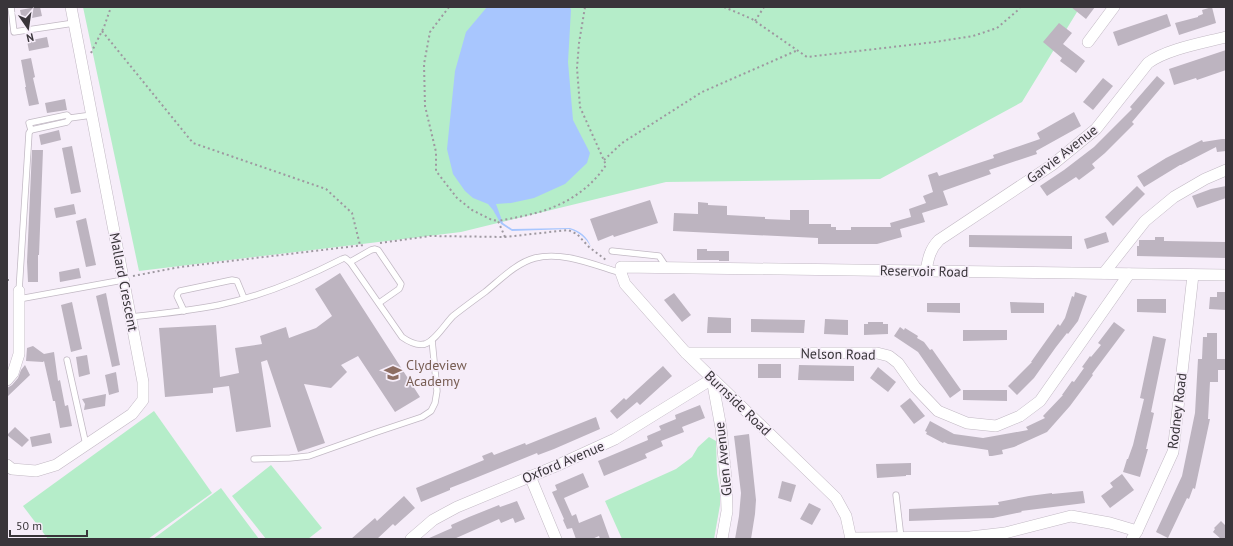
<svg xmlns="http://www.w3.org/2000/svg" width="1233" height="546" font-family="'PT Sans',sans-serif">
<rect width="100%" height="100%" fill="#f6edf9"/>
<g fill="#b5edc9">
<polygon points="83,7 1080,7 1022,102 880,179 666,182 461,232 139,271"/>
<polygon points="154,411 212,493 148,539 48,539 23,506"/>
<polygon points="709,437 716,441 717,474 720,491 720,505 714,539 622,539 605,501 676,469 692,457 698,447"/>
<polygon points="271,465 322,528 308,539 266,539 232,496"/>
<polygon points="221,488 259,539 153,539"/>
</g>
<path fill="#a8c6fe" d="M487,7H570L571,10L568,62L573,120L590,153L587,163L565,184L534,198L511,203L496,204L503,223L512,229L570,228C580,231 587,236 591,247C586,238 579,232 569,229L512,231L501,224L493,210L488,204L473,198L465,191L453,174L447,149L455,71L466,32Z"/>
<g fill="#bdb4c0">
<polygon points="36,7 40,7 42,16 22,20 20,10"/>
<polygon points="1071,7 1095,7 1086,19"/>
<polygon points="1212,7 1216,23 1179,35 1175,23 1198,17 1198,16 1203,14 1202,10"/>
<polygon points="1167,14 1171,26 1118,46 1113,32"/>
<polygon points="1059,23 1072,33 1063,44 1085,61 1076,73 1060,61 1062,58 1043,42"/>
<polygon points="47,37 49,47 29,51 27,41"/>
<polygon points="1226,50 1226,70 1197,80 1196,78 1174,85 1169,69"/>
<polygon points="31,58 35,77 33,78 39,104 29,106 25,87 26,87 21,60"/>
<polygon points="1157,76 1165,83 1132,122 1134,124 1105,153 1092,164 1095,168 1079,180 1076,177 1047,196 1040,186 1064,170 1094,147 1132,109 1130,107"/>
<polygon points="1103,78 1113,86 1093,110 1083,102"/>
<polygon points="65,99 67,110 47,113 45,103"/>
<polygon points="1074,112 1081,126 1036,151 1037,154 989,170 991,174 943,191 948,205 922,213 925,222 900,229 902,237 877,244 818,244 818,238 673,231 674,213 698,214 698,202 708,203 708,205 727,206 727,215 765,217 765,219 790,220 790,210 809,210 809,224 831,224 831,227 836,227 836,230 851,230 851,227 891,227 890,223 911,217 909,209 926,203 923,196 933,192 928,175 937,172 939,176 994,158 993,155 1040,139 1037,133"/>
<polygon points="59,130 61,140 41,145 39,135"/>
<polygon points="1222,139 1226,139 1226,151 1217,152 1216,147 1181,165 1180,165 1144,187 1137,176 1166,158 1202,140 1203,142"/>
<polygon points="72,146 81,192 71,194 62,148"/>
<polygon points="32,150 43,150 39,255 38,255 38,282 28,282 27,262"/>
<polygon points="1137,186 1145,194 1113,226 1105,217"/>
<polygon points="1226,186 1226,198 1197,208 1192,196 1211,189"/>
<polygon points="650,200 658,223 614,237 613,235 598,241 590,219"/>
<polygon points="74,204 76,214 56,218 54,208"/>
<polygon points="86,218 96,265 86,267 76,221"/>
<polygon points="1106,232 1109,242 1087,249 1084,239"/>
<polygon points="969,235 1072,236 1072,249 969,247"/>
<polygon points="1155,237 1164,237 1164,241 1226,242 1226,258 1137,256 1137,246 1139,246 1139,240 1155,240"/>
<polygon points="697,249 707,249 707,251 729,251 729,261 719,261 719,260 697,260"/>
<polygon points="79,268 81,278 60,282 59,272"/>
<polygon points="340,273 420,397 395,412 358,356 341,365 347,372 331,388 304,384 325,443 298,452 267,360 261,362 271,427 236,432 229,386 213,388 213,393 165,397 159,328 216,325 220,377 239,373 235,348 262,344 260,336 286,327 289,338 316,328 332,316 315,289"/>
<polygon points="1075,292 1087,296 1078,321 1068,334 1067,333 1056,347 1034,378 1017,395 1008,386 1032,362 1031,362 1058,324 1060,326 1065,318 1072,296 1074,297"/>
<polygon points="1217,292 1226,292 1226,310 1209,309 1210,297 1217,297"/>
<polygon points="106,293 120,365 112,367 96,296"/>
<polygon points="674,293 691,315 682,322 664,300"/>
<polygon points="1137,299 1166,299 1166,313 1137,312"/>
<polygon points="72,302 82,349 71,352 61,305"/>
<polygon points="1010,302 1044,303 1044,313 1011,313"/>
<polygon points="927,303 960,303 960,313 927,312"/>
<polygon points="708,317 731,318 731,333 707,333"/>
<polygon points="751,319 805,320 804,333 751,332"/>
<polygon points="825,319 848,320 848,335 824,334"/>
<polygon points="868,322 883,322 883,324 888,324 888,334 864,335 864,324 868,324"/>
<polygon points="1114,322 1125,330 1092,374 1093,375 1070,406 1047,432 1014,447 1002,450 1003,454 992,456 989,456 988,450 948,444 944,442 943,443 926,434 927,432 925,431 930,421 954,434 983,438 1028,430 1026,427 1045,418 1043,416 1063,395 1062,395 1072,381 1074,382 1084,368 1082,367 1090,356 1091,357 1101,345 1098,343"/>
<polygon points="900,327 904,330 905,328 918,336 917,338 924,342 930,350 932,349 961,390 950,398 918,352 894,336"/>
<polygon points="963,330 1007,330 1007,340 963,341"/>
<polygon points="1207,333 1217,333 1217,359 1226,359 1226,370 1218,370 1218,382 1210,382 1208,419 1210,419 1195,489 1193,488 1189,499 1187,498 1168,538 1156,532 1182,476 1195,413 1198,359 1202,359 1203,337 1207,337"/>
<polygon points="1153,336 1166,339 1151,412 1154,413 1146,449 1148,449 1140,477 1123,472 1127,459 1128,459 1133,445 1144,399 1140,398"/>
<polygon points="33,346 44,354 54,352 58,381 60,380 65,406 68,405 72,426 60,428 55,401 53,401 44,361 43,362 26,361 27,348"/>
<polygon points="87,355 90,374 79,377 76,357"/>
<rect x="758" y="364" width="23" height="14"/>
<polygon points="25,365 30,375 7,397 7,388 12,385 18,378 21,370"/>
<polygon points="799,365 854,366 854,381 798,380"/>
<polygon points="663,366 672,376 640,405 637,402 617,419 610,411 624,398 626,400"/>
<polygon points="878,367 896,382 888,392 870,378"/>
<polygon points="116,372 119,392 109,395 105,375"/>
<polygon points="963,390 1007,390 1007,401 963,400"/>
<polygon points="106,394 105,406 84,410 85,404 82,399"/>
<polygon points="910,398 925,416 914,424 900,406"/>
<polygon points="700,405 705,418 682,427 684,432 661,441 663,446 645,454 647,458 604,476 598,461 648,440 647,436 661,430 659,426 676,419 675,415"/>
<polygon points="596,417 600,429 554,449 538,455 537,453 468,481 450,488 450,490 421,502 416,488 484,460 482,456 492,452 494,455 525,443 526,445"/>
<polygon points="15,427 29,440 22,447 7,435"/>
<polygon points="50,433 52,443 32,447 30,437"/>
<polygon points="749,434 756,500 755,514 751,539 735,539 739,516 741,493 734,436"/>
<polygon points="911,463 911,475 906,475 906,476 877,478 876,464"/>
<polygon points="583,473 589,487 564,498 572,516 576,514 579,523 601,514 610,539 600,539 599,536 592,539 576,539 572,528 567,529 563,520 564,519 552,492 557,490 555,485"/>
<polygon points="1122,474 1134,490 1110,508 1101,496 1113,487 1110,483"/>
<polygon points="782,481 796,485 791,502 778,498"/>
<polygon points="1083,491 1085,503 1021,511 1022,512 993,518 909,521 909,509 999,505 998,502 1029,496 1052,493 1052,494"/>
<polygon points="404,496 415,508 395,526 393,524 377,539 351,539 375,518 377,521"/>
<polygon points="517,501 525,519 515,523 513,518 501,523 499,519 454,539 427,539 452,528 451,525 469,517 499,505 500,507"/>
<polygon points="809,503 821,509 812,525 800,519"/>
<polygon points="1221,521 1226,526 1226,539 1221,539 1213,532 1215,529 1214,528"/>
</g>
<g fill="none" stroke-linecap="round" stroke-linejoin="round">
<g stroke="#c2b9c4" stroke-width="7">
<g id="service">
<polyline points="11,7 14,32 74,23"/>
<polyline points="31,130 29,123 67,115 70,118"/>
<polyline points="612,251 659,256 667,268"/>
<polyline points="350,262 371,250 375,249 378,250 401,284 400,287 399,289 379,303"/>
<polyline points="19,291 29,133 31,130 67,122 70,118 92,115"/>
<polyline points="19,299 123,280"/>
<polyline points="184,311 177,296 178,293 180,291 232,280 237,281 244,298"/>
<path d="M130,317C160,314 189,311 219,305C262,296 303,279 342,259L345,258L350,262L402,337C409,342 417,346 425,344C435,341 445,324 453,316C463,308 474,300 485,292C500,280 516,263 535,258C563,251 594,265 621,273"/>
<polyline points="67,360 86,445"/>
<polyline points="254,459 290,458 309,456 374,433 422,417 431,411 435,403 437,391 432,340"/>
<polyline points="896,495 901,538"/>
</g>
</g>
<g stroke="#c2b9c4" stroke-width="12">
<g id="minor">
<polyline points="1088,42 1114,7"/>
<path d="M926,271C928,259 930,249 939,240L1052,165L1096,129L1148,63C1167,49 1203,43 1226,37"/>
<polyline points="1104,273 1145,221 1174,197 1205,179 1226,170"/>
<polyline points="686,353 877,353 889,356 898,363 915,387 938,411 967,423 996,426 1020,416 1040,401 1129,274"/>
<polyline points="7,380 13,373 19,354 19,291"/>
<polyline points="7,465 12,469 36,471 56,465 132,414 143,400 143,382 71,7"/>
<polyline points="530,476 556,539"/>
<polyline points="852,538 970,537 1005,533 1071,516 1110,523 1137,531"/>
<polyline points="411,539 433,520 457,507 556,466 615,439 712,379 721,428 726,479 727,511 722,539"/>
<polyline points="851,539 846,516 836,498 686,353 625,284 621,273 621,267 1226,275"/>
<polyline points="1132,539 1137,531 1173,452 1193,275"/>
</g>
</g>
<g stroke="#9e98a0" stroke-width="2" stroke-dasharray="2 3" stroke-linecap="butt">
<polyline points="449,7 430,32 424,64 425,106 436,152 436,171 457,198 472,210 492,220 499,221"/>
<polyline points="724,7 752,19 807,57 935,42 973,36 997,28 1018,10 1020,7"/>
<polyline points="755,21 764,7"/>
<polyline points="102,31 193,143 326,189 352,213 360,245"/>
<polyline points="91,53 104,27 111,7"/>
<polyline points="604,160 622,143 702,92 798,50"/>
<path d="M505,237L498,221C518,217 539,214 558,205C577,197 595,182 606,165L580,107L577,68L579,43L585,7"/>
<polyline points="380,243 430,236 505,237 568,230 577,234 589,247 606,260"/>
<polyline points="133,276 180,267 364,245"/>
<polyline points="7,280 12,280"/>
</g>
<use href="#service" stroke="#fff" stroke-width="5.5"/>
<use href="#minor" stroke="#fff" stroke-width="11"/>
</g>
<defs>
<g id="school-bare" transform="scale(1.38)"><path d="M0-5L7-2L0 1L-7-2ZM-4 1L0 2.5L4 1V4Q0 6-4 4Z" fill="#8d6e63" stroke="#f6edf9" stroke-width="2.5" paint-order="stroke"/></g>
</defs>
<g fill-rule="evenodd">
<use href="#school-bare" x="393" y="373"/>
</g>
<g text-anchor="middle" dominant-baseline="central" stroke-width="3.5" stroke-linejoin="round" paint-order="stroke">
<g font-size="14" fill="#39353a" stroke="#f6edf9">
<text transform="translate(1062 154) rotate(-38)">Garvie Avenue</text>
<text transform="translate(924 271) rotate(1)">Reservoir Road</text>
<text transform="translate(124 282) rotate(79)">Mallard Crescent</text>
<text transform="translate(838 354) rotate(1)">Nelson Road</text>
<text transform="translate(738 403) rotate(44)">Burnside Road</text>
<text transform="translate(1177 411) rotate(-83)">Rodney Road</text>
<text transform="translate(723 459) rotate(-96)">Glen Avenue</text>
<text transform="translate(563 462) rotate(-23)">Oxford Avenue</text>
</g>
<g font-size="14" fill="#785e54" stroke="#f6edf9" text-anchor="start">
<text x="406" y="365">Clydeview<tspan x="406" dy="16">Academy</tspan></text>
</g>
</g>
<rect width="1233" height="546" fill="none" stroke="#39353a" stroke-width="16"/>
<g transform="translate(28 28) rotate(167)" stroke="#f6edf9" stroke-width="3" paint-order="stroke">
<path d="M0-3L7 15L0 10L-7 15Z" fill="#39353a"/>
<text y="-6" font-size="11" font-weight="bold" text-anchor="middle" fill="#39353a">N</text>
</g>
<path d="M10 530v6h77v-6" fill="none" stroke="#39353a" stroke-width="2"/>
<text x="16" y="530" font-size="12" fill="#39353a" stroke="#f6edf9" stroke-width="3" paint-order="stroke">50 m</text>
</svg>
